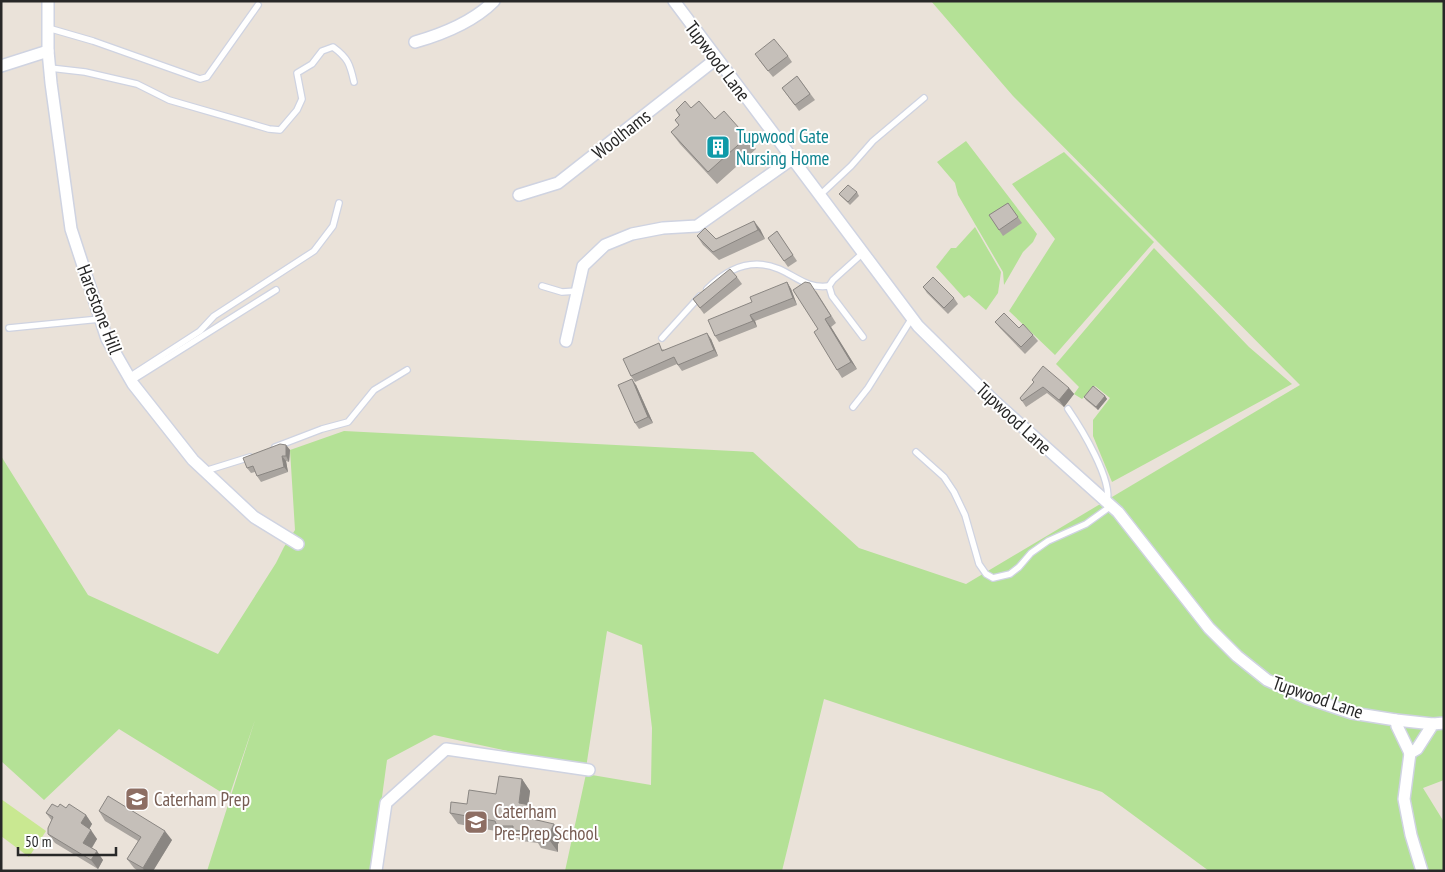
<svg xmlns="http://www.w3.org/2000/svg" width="1445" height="872" font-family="'PT Sans Narrow',sans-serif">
<rect width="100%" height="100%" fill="#eae2d9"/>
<g fill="#b4e196">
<polygon points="931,1 1444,1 1444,780 1423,788 1444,822 1444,871 1209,871 1102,792 824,699 782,871 565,871 586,774 651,785 652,728 642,645 607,631 586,768 434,735 387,760 372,871 207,871 255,720 229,797 119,729 44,800 1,761 1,456 88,595 218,654 276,563 284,547 295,530 290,450 344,431 753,452 859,548 966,584 1300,385 1013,96"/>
<polygon points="966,141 1037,234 1033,242 1023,252 1004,285 1003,272 958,195 955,183 937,162"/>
<polygon points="1064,152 1154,242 1055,355 1009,311 1055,239 1012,184"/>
<polygon points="975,227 1001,272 998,293 986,310 969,295 964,298 936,267 951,248 956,248"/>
<polygon points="1154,248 1249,347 1292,384 1112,482 1093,436 1093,420 1110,398 1095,386 1082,399 1074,394 1079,387 1056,364"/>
</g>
<polygon fill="#c9e891" points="1,799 46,831 29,857 1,836"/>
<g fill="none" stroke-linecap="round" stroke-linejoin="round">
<g stroke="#cfd3e1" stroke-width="8">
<g id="lane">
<polyline points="48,28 93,41 200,79 207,77 258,5"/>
<path d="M50,68L85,72L137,84L169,100L269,129L280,130L297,110L302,99L297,73L312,64L322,51L333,47C348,58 350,64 354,82"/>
<polyline points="820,195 851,166 873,141 924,98"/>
<polyline points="863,253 833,280 829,286 832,296 863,337"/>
<polyline points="542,286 562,292 577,291"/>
<path d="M707,289C727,269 751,257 779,269C797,277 808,289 829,286"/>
<polyline points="9,328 100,319"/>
<polyline points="662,338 700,296"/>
<polyline points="129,377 200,331 214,316 314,251 333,226 339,203"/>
<polyline points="131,381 276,290"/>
<polyline points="853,407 868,388 912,318"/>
<path d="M1068,409C1081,428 1113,480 1107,502"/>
<polyline points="275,447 322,429 348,422 374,390 407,370"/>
<polyline points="916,452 944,477 954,492 965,515 979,564 986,574 993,578 1010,574 1019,567 1031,553 1048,541 1086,524 1111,506"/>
<polyline points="205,471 250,457"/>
</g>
</g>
<g stroke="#cfd3e1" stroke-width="14">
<g id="street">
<polyline points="48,1 48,51 51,83 71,229 107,339 133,384 193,460 254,517 298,544"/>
<polyline points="674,1 918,326 993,400 1118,512 1209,628 1237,656 1267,680 1307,698 1352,713 1396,720 1433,724"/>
<path d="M415,42C443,34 473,22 494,1"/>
<polyline points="1,66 48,51"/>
<polyline points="519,195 558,183 716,59"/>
<polyline points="566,341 583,266 605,245 632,234 663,228 697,226 792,159"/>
<polyline points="1396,720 1397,726 1410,753"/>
<polyline points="1410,753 1404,799 1411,835 1422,871"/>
<polyline points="1410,753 1417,749 1433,724 1444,723"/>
<polyline points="376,871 386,803 446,749 589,770"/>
</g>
</g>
<use href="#lane" stroke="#fff" stroke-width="5.5"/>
<use href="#street" stroke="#fff" stroke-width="11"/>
</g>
<g fill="#a9a49f">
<polygon points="788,56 792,62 773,77 759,60"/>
<polygon points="797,76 815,100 799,111 782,88"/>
<polygon points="691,108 715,119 747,137 756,149 717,184 680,144 671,132 679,125 675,120 679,116 676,110"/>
<polygon points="857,192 859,196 850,205 839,194"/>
<polygon points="1008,203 1022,223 1003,236 989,215"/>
<polygon points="760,229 765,239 719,260 703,245 697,236 716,239"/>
<polygon points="777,231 797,261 788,267 768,238"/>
<polygon points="737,277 742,284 704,314 693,299"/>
<polygon points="787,282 791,289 797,305 755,321 757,327 719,342 715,336"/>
<polygon points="923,287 954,298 958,304 948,314 927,293"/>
<polygon points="816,291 836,323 831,327 857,369 842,378 837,370 818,329"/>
<polygon points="995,322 1019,328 1033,335 1038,341 1025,354 1000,328"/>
<polygon points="711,339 718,356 682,371 677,364 635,382 631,376 663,349 664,350"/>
<polygon points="1032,380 1069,388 1074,394 1064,407 1047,393 1026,407 1020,398 1034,382"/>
<polygon points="636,385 653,423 639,429 635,423"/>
<polygon points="1105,396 1107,399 1098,410 1086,400 1084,397"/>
<polygon points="286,445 290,450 289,462 286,461 288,472 261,482 257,476 255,472 251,473 247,468"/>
<polygon points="522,779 530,791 528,805 530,805 538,816 537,820 562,836 558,844 558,852 541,848 538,843 521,841 518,838 505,837 501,832 458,824 450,813 467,804 496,794"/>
<polygon points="58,807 66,808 86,815 92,824 89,829 97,839 92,848 103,860 98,869 55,843 48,834 52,821 46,813"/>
<polygon points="99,811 172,840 153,871 138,871 134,868 127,859 138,841 105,821"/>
</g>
<g fill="#8a8682">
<polygon points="754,221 760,229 765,239 758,230"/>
<polygon points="787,282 791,289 797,305 793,298"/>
<polygon points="750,315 755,321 757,327 753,321"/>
<polygon points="825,319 831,327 857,369 851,362"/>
<polygon points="707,333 711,339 718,356 714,350"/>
<polygon points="632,379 636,385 653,423 648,417"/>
<polygon points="1069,388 1074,394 1064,407 1059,400"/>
<polygon points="1105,396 1107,399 1098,410 1096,407"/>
<polygon points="286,445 290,450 289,462 286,456"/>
<polygon points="282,456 286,461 288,472 284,467"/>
<polygon points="522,779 530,791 527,815 519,803"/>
<polygon points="530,805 538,816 536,830 528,818"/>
<polygon points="86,815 92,824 87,833 81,823"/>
<polygon points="554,824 562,836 558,844 558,852 550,841 550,832"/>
<polygon points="91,830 97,839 89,852 83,843"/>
<polygon points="165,831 172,840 153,871 144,871 143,868"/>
<polygon points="97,851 103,860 98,869 91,860"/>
</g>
<g fill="#c5bfb9" stroke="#8a8682">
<polygon points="774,39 788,56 768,71 755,54"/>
<polygon points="797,76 810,94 795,105 782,88"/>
<polygon points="685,101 691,108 699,101 715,119 724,111 747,137 708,172 671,132 679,125 675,120 680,115 676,110"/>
<polygon points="848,185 857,192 848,202 839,194"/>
<polygon points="1008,203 1018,217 999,230 989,215"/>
<polygon points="754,221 758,230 713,252 697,236 705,228 716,239"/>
<polygon points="777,231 793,255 784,261 768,238"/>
<polygon points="730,269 737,277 700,308 693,299"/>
<polygon points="933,277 954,298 944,308 923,287"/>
<polygon points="787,282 793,298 750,315 753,321 715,336 708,320 752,302 750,297"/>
<polygon points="805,282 810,283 831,316 825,319 851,362 837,370 814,332 818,329 793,290"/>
<polygon points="1004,313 1019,328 1023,324 1033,335 1021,347 995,322"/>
<polygon points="707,333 714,350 678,365 674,357 631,376 623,359 659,343 662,351"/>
<polygon points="1043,366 1069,388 1059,400 1043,387 1022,401 1020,398 1034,382 1032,380"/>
<polygon points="632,379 648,417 635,423 618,385"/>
<polygon points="1093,386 1105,396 1096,407 1084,397"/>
<polygon points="280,444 286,445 286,456 282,456 284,467 257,476 253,466 247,468 243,458"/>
<polygon points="499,776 522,779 519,803 530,805 528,818 554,824 550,832 550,841 533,836 533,832 513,830 513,826 497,826 495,821 450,813 451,802 467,804 469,790 496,794"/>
<polygon points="108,796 165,831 143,868 127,859 141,837 99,811"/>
<polygon points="52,804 58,807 60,804 66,808 69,804 86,815 81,823 91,830 83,843 97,851 91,860 48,834 48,828 53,817 46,813"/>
</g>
<defs>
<g id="building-square" transform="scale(1.25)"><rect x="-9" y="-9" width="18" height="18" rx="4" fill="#0f9aa8" stroke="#fff"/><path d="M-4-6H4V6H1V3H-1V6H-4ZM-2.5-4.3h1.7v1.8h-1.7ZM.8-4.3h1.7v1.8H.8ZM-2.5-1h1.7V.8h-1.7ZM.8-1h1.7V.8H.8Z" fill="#fff"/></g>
<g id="school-square" transform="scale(1.25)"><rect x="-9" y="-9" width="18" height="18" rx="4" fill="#8d6e63" stroke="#fff"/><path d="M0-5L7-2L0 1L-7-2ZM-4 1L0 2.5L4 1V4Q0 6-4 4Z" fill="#fff"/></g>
</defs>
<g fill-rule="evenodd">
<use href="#building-square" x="718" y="147"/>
<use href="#school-square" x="137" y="799"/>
<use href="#school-square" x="476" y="822"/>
</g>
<g text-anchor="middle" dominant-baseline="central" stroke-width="4" stroke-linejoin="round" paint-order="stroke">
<g font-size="19" fill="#282828" stroke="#fff">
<text transform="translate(718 61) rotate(53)">Tupwood Lane</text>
<text transform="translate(621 134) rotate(-38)">Woolhams</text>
<text transform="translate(100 309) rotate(69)">Harestone Hill</text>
<text transform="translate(1014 418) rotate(43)">Tupwood Lane</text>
<text transform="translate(1318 697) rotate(19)">Tupwood Lane</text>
</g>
<g font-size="19" fill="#0d838f" stroke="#fff" text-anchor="start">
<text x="736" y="136">Tupwood Gate<tspan x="736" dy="22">Nursing Home</tspan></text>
</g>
<g font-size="19" fill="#785e54" stroke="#fff" text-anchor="start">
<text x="154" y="799">Caterham Prep</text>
<text x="494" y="811">Caterham<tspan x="494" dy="22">Pre-Prep School</tspan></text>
</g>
</g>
<rect width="1445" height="872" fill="none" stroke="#282828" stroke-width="5"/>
<path d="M18 847v8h98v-8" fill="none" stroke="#282828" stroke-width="2.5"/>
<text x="25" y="847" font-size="15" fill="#282828" stroke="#ffffff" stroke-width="4" paint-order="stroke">50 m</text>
</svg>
